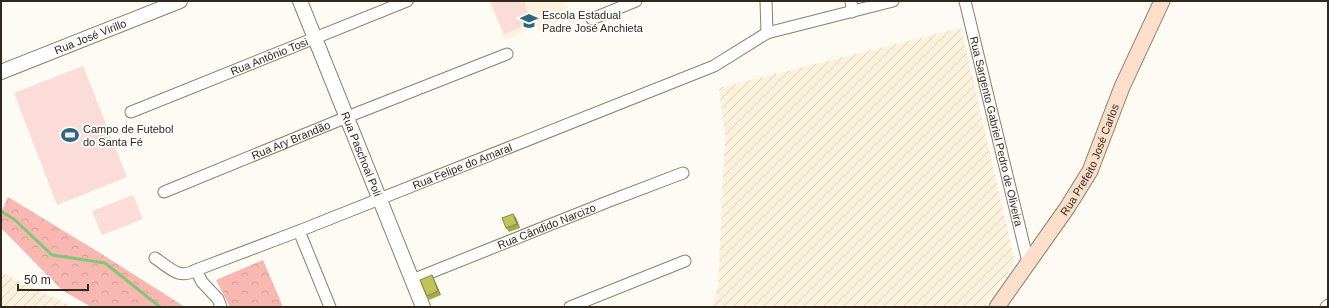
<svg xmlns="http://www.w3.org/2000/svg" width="1329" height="308" font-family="Arial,sans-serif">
<defs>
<pattern id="industrial-furrows" width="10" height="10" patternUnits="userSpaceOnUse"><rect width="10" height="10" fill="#fef2dd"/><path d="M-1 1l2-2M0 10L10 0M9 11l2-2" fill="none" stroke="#dad0bd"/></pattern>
<pattern id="forest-crowns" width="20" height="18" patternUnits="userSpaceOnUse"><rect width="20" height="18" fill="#f8b7b0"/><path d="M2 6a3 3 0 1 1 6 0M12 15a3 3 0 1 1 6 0" fill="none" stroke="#d59d97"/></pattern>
</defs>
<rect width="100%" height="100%" fill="#fefbf5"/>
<polygon fill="#fef2dd" points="489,1 565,1 572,16 538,31 537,27 505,40"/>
<g fill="url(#industrial-furrows)">
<polygon points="961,28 1015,262 984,307 712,307 718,288 725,137 719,88"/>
<polygon points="1,272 73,307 1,307"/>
</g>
<g fill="#fcdcd9">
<polygon points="490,1 524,1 532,23 504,34"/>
<polygon points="83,66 127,177 57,205 14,93"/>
<polygon points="133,195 143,219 102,235 92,211"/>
</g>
<g fill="url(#forest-crowns)">
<polygon points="8,197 100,253 185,307 91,307 62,290 1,228 1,213"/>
<polygon points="263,260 283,307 230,307 216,280"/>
</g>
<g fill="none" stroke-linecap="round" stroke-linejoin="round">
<polyline stroke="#83c677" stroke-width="3" points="1,211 15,220 52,255 105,263 160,307"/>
<g stroke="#8d8066" stroke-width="13">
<g id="minor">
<polyline points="766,1 767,33"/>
<polyline points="851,1 852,12"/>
<path id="s1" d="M965,1L1028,262"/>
<polyline points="592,19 636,1"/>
<path id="s2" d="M131,112L407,1"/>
<path id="s3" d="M164,192L347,117L507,54"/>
<polyline points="299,231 330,307"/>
<path id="s4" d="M155,258C170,268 179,280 196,270L299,231L714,66L767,33L893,1"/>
<polyline points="196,270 202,282 218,299 221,307"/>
<path id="s5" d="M412,280L607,202L683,173"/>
<polyline points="570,307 685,261"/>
<polyline points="1326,307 1328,305"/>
</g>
</g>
<g stroke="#8d8066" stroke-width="16">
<g id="tertiary">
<path id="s6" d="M300,1L423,307"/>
<path id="s7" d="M1,72L180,1"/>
</g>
</g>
<g stroke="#8d8066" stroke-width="17">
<g id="secondary">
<path id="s8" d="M997,307L1067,208L1090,171L1122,87L1162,1"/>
</g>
</g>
<use href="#minor" stroke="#fff" stroke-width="11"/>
<use href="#tertiary" stroke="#fff" stroke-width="14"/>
<use href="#secondary" stroke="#fbdfcb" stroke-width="15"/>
</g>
<g fill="#a3a94f">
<polygon points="513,214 516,218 520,228 509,232 506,228"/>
<polygon points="432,275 434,279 441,295 429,300 427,296"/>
</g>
<g fill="#858940">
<polygon points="513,214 516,218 520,228 517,224"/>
<polygon points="432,275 434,279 441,295 438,291"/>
</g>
<g fill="#bec45c" stroke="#858940">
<polygon points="513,214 517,224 506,228 502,218"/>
<polygon points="432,275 438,291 427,296 420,280"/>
</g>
<defs>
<g id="school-bare" transform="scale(1.38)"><path d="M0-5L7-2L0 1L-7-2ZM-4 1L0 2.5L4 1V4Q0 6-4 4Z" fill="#2c677f" stroke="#fff" stroke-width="2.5" paint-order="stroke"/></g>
<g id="stadium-bare" transform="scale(1.38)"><path d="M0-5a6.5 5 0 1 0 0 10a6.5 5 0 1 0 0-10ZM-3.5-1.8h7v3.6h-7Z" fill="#2c677f" stroke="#fff" stroke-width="2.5" paint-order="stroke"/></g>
</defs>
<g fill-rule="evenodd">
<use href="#school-bare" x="529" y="21"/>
<use href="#stadium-bare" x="70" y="135"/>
</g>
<g text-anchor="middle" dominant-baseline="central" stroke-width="3.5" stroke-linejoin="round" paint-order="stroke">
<g font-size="11" fill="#2f291f" stroke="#fff" text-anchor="start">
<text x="542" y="15">Escola Estadual<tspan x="542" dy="13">Padre José Anchieta</tspan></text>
<text x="83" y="129">Campo de Futebol<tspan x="83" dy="13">do Santa Fé</tspan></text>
</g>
<g font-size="11" fill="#2f291f" stroke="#fff">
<text stroke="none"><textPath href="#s7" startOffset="96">Rua José Virillo</textPath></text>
<text stroke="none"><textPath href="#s2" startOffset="149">Rua Antônio Tosi</textPath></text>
<text stroke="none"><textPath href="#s1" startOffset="134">Rua Sargento Gabriel Pedro de Oliveira</textPath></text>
<text stroke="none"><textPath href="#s3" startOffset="137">Rua Ary Brandão</textPath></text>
<text stroke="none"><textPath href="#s6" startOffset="165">Rua Paschoal Poli</textPath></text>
<text stroke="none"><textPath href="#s8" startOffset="175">Rua Prefeito José Carlos</textPath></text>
<text stroke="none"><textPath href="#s4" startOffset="332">Rua Felipe do Amaral</textPath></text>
<text stroke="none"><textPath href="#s5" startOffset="145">Rua Cândido Narcizo</textPath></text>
</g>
</g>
<rect width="1329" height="308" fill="none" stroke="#2f291f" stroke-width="4"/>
<path d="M18 284v6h70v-6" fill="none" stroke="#2f291f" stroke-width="2"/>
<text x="24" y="284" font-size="12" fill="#2f291f" stroke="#ffffff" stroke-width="3" paint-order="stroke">50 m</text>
</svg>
